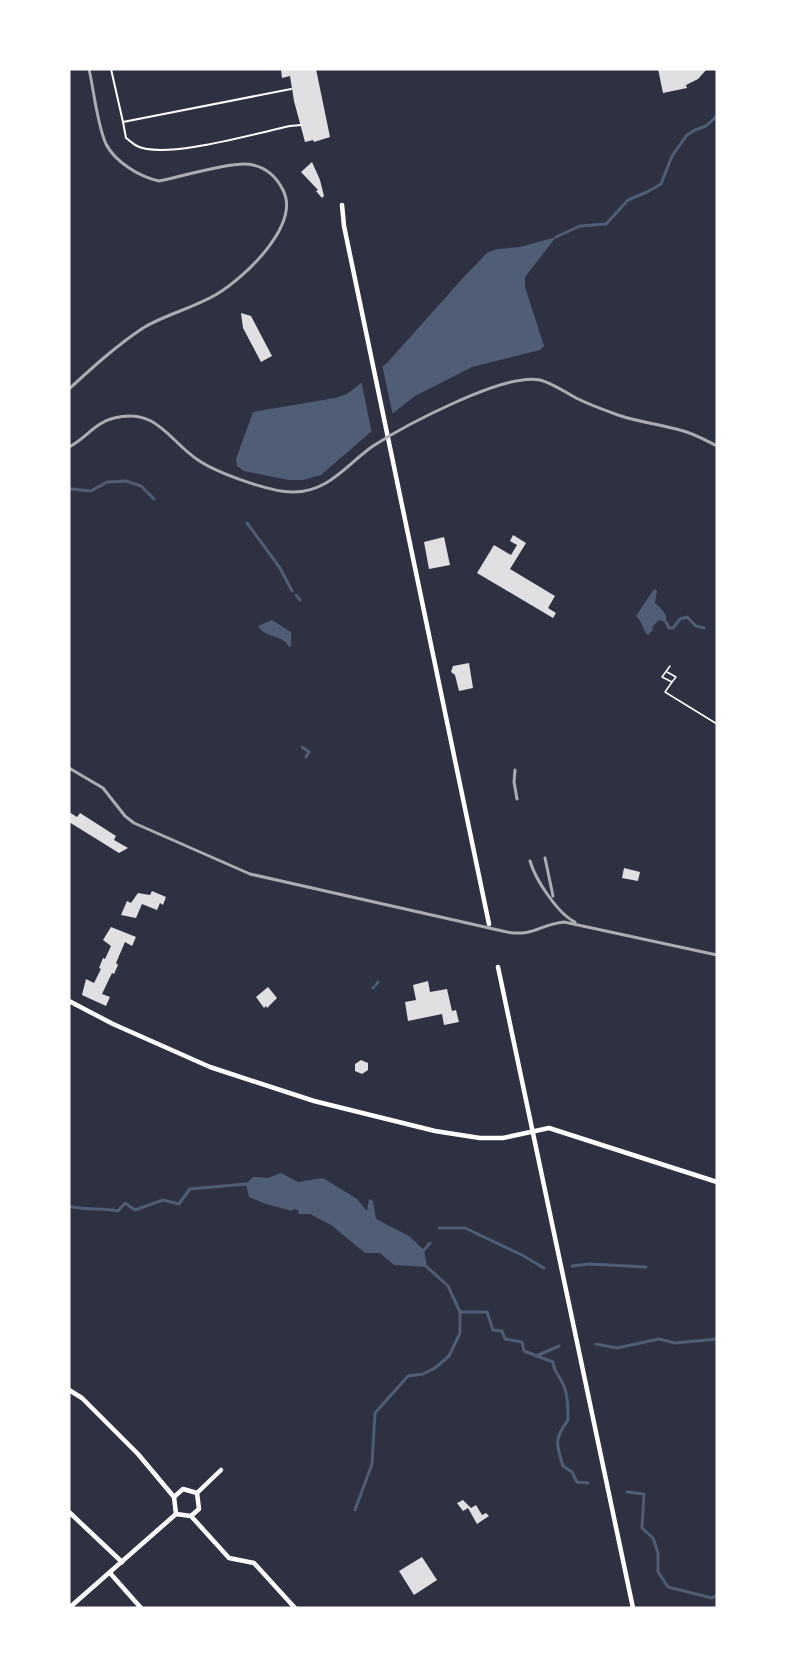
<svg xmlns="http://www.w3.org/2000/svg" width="786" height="1677" font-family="Lora,serif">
<rect width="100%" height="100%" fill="#2d3142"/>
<g fill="#4f5d75">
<polygon points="556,237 525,277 525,287 544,346 540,350 472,367 415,396 388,417 321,475 303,480 289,480 244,471 237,466 236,459 253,412 335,398 347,394 387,363 462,279 488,252 498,249 520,247"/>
<path d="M654,589L657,591L655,603C661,608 668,614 666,622L659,620L652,627L653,630L648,635C642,631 644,623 636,616Z"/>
<path d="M272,620L291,632V646L289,647C283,634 266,639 258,626Z"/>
<polygon points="281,1173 298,1182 323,1178 357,1199 367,1211 369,1199 373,1201 376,1219 409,1236 424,1250 427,1267 394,1265 380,1253 365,1253 331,1225 310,1214 299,1214 298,1210 293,1209 292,1211 266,1204 249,1197 246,1184 253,1177 268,1178"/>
</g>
<polygon fill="#2d3142" points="382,364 393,416 372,434 361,380"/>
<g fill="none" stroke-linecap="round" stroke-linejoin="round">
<g stroke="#4f5d75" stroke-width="3">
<polyline points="556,237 580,226 606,224 628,200 647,192 661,184 672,156 687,135 695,130 706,126 717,116"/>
<polyline points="71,489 91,491 107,482 126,481 141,486 154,499"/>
<polyline points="247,523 280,568 292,591"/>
<polyline points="296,595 300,600"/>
<polyline points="666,622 669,628 673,628 680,619 687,617 696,626 704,628"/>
<polyline points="302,747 309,752 306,757"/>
<polyline points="376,985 378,982"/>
<polyline points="373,988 374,987"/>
<path d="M69,1206C85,1211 102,1207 118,1211L125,1203L135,1210L163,1200L179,1204L190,1189L246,1184"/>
<polyline points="439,1228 465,1228 522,1255 544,1268"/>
<polyline points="424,1250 430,1243"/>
<polyline points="572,1266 590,1264 646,1267"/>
<path d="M427,1267L448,1286L460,1312H487L493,1330L502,1331L505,1339L522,1342L524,1351L553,1362C555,1376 559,1373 563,1384C568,1395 568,1408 568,1420C554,1439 556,1444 563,1466L572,1472L577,1482L588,1483"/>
<polyline points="596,1344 617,1348 659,1339 675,1343 717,1339"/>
<polyline points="536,1356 559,1346"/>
<polyline points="627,1492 644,1494 642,1528 653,1538 658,1553 658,1572 668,1587 712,1598 717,1595"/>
<polyline points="355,1510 372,1464 375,1413 408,1376 423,1374 435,1368 449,1356 460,1333 460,1312"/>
</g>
</g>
<g fill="#e0e0e3">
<polygon points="281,69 316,69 330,137 314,142 313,140 305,142 294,101 290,76 282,78"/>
<polygon points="658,69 707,69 698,79 686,85 687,88 663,93"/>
<polygon points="312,162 320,180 324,196 322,198 316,191 318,190 301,172"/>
<polygon points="241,313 251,316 272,356 261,362 243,328"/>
<polygon points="513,535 526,543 510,569 555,596 548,608 556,613 553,618 477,573 494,545 511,555 517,545 510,541"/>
<polygon points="444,537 450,565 429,569 424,542"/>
<polygon points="469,663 473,688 459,691 455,675 451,672 453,666"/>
<polygon points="69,812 77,817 80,813 116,836 114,840 128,848 119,853 69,822"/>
<polygon points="624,868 640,872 638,881 622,878"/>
<polygon points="152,891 166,897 163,905 160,903 157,910 142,904 136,918 121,915 127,901 131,903 138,893 150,895"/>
<polygon points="111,927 136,937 132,946 125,942 116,963 118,965 114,974 112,973 102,994 110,997 106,1006 82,995 86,979 94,983 101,969 99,968 103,958 105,959 111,946 103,940"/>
<polygon points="428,981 430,992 447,989 452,1011 456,1010 459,1022 444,1025 442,1014 408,1021 405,1002 416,1000 413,985"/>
<polygon points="268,987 277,998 267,1008 266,1006 264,1008 256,997"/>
<polygon points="361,1060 368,1063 368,1070 362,1074 355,1071 355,1064"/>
<polygon points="463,1500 471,1508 476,1505 482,1515 486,1513 489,1516 477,1524 468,1508 463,1511 457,1503"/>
<polygon points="422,1557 437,1580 414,1595 399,1571"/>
</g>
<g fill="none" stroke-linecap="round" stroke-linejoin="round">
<g stroke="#fff" stroke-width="1.5">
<polyline points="670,666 662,677 672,682 665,692 717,724"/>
<polyline points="667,672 676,677 672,682"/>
</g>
<g stroke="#fff" stroke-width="2">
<polyline points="111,69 123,122 291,89"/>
<path d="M123,122L126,138C129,140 133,144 137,146C165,160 257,133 290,126L301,125"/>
</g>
<g stroke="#fff" stroke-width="4.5">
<polyline points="342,205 344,226 489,924"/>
<polyline points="498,967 633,1608"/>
<polyline points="69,1001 113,1024 210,1067 314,1101 435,1131 480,1138 503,1138 549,1128 717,1182"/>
<polyline points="69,1390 82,1398 138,1454 174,1497"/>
<polygon points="183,1489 197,1493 199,1509 191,1516 176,1514 174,1497"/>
<polyline points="197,1493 221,1470"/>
<polyline points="69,1512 122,1562"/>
<polyline points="191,1516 229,1558 254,1563 295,1608"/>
<polyline points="110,1573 141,1608"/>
<polyline points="69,1608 176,1514"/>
</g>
<g stroke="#abadb3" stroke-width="3">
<path d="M69,389C93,367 116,346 143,328C166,314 194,308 217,294C244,278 301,225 283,190C277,178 267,168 253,165C235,160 180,177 159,181C140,177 115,162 106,144C97,124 94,91 89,69"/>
<path d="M69,447C85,439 96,422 114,418C157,407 169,441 198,460C217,473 270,492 292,492C328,493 347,464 373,446C404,426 505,372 540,380C552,383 565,392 576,398C590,405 604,410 618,415C638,422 659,424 680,430C693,433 705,440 717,446"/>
<path d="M69,768L103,788L125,816L134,823L250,874L507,932C533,937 541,924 564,922L717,955"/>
<polyline points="515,770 514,782 517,799"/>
<polyline points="545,858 553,896"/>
<path d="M530,861C535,879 558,914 575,922"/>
</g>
</g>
<rect width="786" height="1677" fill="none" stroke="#ffffff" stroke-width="141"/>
</svg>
